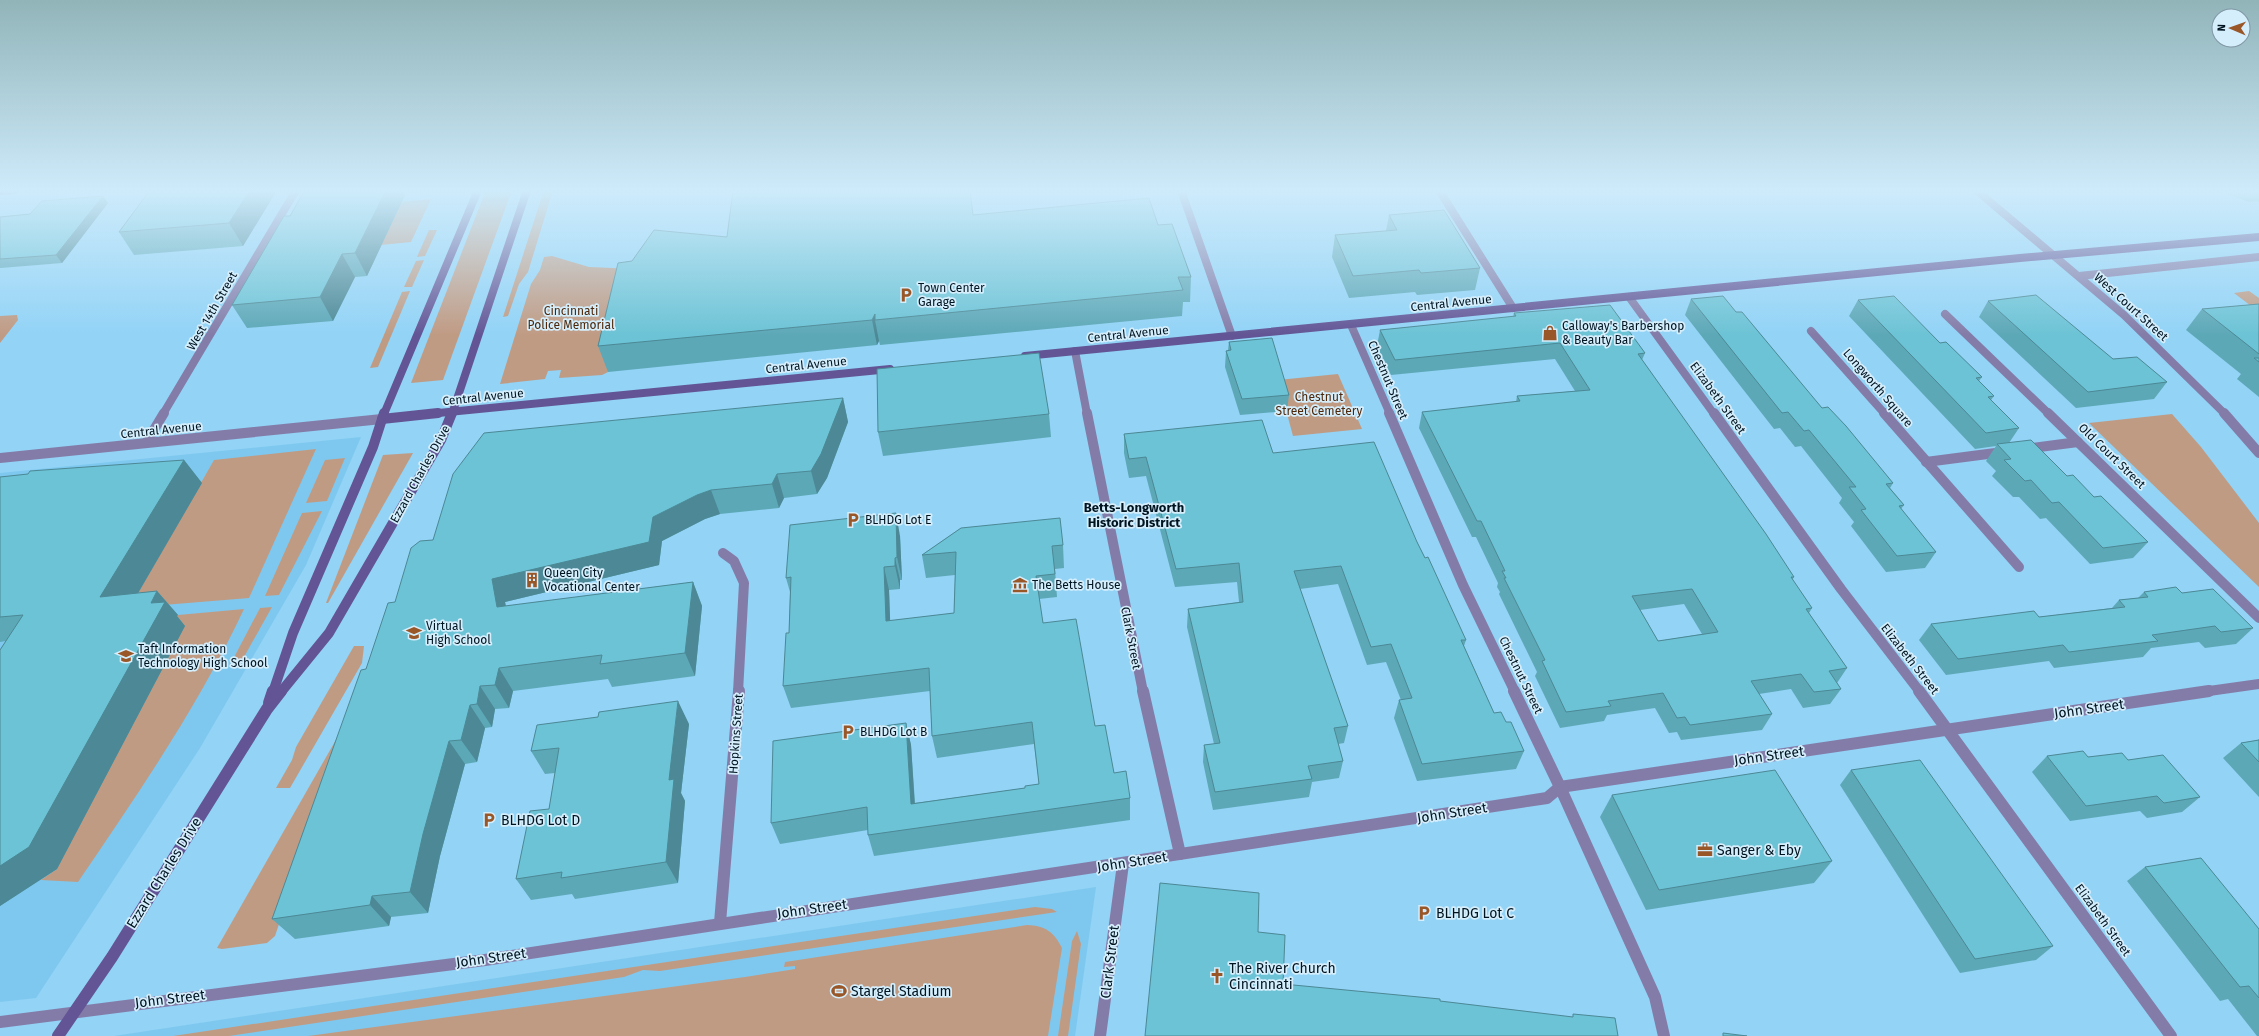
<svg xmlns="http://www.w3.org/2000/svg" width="2259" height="1036" font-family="'Fira Sans',sans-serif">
<rect width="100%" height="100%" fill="#92d3f6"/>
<g fill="#7ec8ef">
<polygon points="361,437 306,565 200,748 36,998 0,1002 0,473"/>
<polygon points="1096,887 1075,1036 114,1036"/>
</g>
<g fill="#c09b84">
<polygon points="486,190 512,190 443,380 411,383"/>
<polygon points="544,190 553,190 528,272 519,284 508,316 503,317"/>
<polygon points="431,199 411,242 370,246 390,203"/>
<polygon points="429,230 437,230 425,256 417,257"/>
<polygon points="552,256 589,267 635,269 627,288 608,372 602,375 559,378 561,370 548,371 545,379 500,384 531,284 540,270 544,257"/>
<polygon points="424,260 412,287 404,287 416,261"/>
<polygon points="410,291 378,367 370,368 402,292"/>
<polygon points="2249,291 2259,298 2259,312 2234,293"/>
<polygon points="17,315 18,320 0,343 0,316"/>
<polygon points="1338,374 1362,429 1293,436 1278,380"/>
<polygon points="2172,414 2201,447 2259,523 2259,587 2089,423"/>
<polygon points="316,449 249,598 139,607 133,602 214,460"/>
<polygon points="413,453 328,603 326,603 383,455"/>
<polygon points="345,458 327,501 306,503 325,460"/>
<polygon points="322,511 279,595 265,596 302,513"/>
<polygon points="272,607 239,666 230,665 260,608"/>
<path d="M244,609C199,705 138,794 78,882L41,880L57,869L178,615Z"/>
<polygon points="354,646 364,646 362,663 290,788 276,788 292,760 296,747"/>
<polygon points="344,730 275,936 267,943 222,949 217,948 341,731"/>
<polygon points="1035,907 1052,909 1057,912 660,971 643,970 624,977 229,1036 173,1036"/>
<path d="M1027,925C1046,926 1054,932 1062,948L1048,1036H308L745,977L795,969V966L784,967L785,962Z"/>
<polygon points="1077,931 1081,944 1068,1036 1058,1036 1072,941"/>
</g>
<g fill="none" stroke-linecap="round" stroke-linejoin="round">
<g stroke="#847ca8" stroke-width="8">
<polyline points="1439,190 1513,308"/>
<polyline points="2079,276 2259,257"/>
<polyline points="1629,297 1714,414"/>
<polyline points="1945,314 2049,414"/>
<polyline points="1351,325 1390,414"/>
<polyline points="1811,331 1885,414"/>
<polyline points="1075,351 1087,414"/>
<polyline points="163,414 296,190"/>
</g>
<g stroke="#847ca8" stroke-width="10">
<polyline points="1087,413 1143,692"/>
<polyline points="1389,413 1463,585 1515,692"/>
<polyline points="1714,413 1841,589 1920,692"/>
<polyline points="1884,413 2019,567"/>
<polyline points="2048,413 2259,618"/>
<polyline points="146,443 164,413"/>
<polyline points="2025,449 2078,442"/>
<polyline points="0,458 382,419"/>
<polyline points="1926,462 2003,452"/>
<polyline points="723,553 734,561 744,583 738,692"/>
<polyline points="2202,692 2259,684"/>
</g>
<g stroke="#847ca8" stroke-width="12">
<polyline points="1143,691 1180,854"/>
<polyline points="1514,691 1560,787 1655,997 1664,1036"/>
<polyline points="1919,691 2171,1036"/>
<polyline points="720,923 739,691"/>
<polyline points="0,1022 485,960 1547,798 1560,787 2209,691"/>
<polyline points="1100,1036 1123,864"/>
</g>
<g stroke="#847ca8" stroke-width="8">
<polyline points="1181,190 1232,336"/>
<polyline points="1976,190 2124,315 2225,414"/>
</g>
<polyline stroke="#847ca8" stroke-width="10" points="2224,413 2259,453"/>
<g stroke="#635595" stroke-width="8">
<polyline points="1025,356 2020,258 2259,237"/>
<polyline points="384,414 478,190"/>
<polyline points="428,414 890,369"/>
<polyline points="452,414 527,190"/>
</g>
<g stroke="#635595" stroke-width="10">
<polyline points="382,419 438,413"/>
<polyline points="273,692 293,633 373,447 384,413"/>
<polyline points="281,692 329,633 441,440 452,413"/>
</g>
<g stroke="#635595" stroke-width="12">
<polyline points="269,703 273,691"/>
<polyline points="58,1036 112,957 267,709 281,691"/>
</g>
<polyline stroke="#4e3887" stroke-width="8" points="0,191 14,190"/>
</g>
<g fill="#5da8b7" fill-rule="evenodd">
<polygon points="277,190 243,246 134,255 119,232"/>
<polygon points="2221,190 2259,190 2259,202 2257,201 2249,202 2227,194"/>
<polygon points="405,195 367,276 355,277 333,321 247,328 232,305 290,216"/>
<polygon points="108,203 62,263 1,268 0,268 0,217 30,214"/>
<polygon points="973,215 1158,225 1191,277 1190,302 1183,302 1182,316 880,345 879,341 877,345 608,372 598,346 727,237"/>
<polygon points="1389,215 1480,268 1475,290 1417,295 1415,292 1349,298 1332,257 1335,235 1386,231"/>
<polygon points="1691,299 1736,312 1822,408 1893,483 1890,488 1904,505 1901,509 1936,552 1925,568 1886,572 1851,526 1854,522 1839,503 1842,498 1801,446 1795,447 1780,428 1774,429 1685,315"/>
<polygon points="1858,300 1940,343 1982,377 1979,381 1994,396 1991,400 2019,428 2009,443 2067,476 2094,497 2148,542 2133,558 2090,564 2046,518 2040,519 2019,497 2013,497 1992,476 1996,471 1986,461 1996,446 1975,449 1849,316"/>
<polygon points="1988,301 2113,359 2167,382 2154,399 2076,408 1979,317"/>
<polygon points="2259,304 2259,397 2237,379 2241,374 2186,330 2202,309"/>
<path d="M1514,313L1645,353L1642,360L1794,577L1792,580L1812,608L1809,613L1847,668L1837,683L1841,689L1830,704L1803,708L1791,689L1759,694L1772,714L1762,730L1681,740L1677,732L1669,733L1655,708L1607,715L1604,721L1560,728L1535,676L1537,672L1499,594L1500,592L1497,587L1498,583L1476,537H1472L1419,428L1422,412L1516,402L1517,396L1575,391L1555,359L1391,375L1377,346L1380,330L1513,317ZM1684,604L1702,634L1658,641L1640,610Z"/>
<polygon points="1229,342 1289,395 1287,411 1240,415 1225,367 1226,351 1228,350"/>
<polygon points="843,398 848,422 827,478 817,494 784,498 779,508 720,514 705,519 662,541 659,565 505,602 506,606 693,582 702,606 695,676 612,687 608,679 513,691 509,708 495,709 492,727 485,728 477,762 465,764 440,856 428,913 391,917 389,926 295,939 272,919 366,669 395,602 433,540"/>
<polygon points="1049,414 1051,437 883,456 878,432"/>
<polygon points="1124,434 1273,453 1417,542 1466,640 1464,646 1494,713 1506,722 1524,751 1516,769 1417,781 1394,718 1399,700 1401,700 1386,662 1367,665 1338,584 1300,589 1348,726 1344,743 1338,744 1343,761 1339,778 1312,782 1309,797 1213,810 1203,762 1204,745 1214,744 1187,627 1188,609 1239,602 1237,582 1175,587 1146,476 1129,478 1124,453"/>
<polygon points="184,460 202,483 137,593 157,591 178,615 177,616 185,626 57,869 0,906 0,650 6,641 0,642 0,477"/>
<polygon points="961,528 1063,545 1064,568 1055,569 1057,597 1039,599 1043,623 1095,726 1114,773 1130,798 1130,820 874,856 868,835 868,830 780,844 771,823 906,723 911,745 915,803 1025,788 1039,784 1034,744 937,758 932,736 930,691 791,708 783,686 789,633 790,592 786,578 900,536 902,580 900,580 900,589 889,590 890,621 954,613 955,575 926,578 922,555"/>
<polygon points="2144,592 2182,593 2253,628 2236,644 2205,648 2199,642 2151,648 2143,657 2054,668 2049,661 1946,675 1919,640 1931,624 2039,617 2112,608 2119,600 2138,598"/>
<polygon points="689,724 681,793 685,801 678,883 575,899 572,894 531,900 516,879 549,809 555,773 545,774 531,751"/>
<polygon points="2259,739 2259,797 2223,758 2241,743 2258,740"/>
<polygon points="2047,756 2088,757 2128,760 2200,797 2182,812 2147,818 2140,811 2070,821 2032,772"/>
<polygon points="1851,770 2053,946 2036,960 1960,973 1840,785"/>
<polygon points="1612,795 1832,861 1814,883 1646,910 1600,817"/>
<polygon points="2145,867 2259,929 2259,1036 2257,1036 2228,999 2220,1001 2127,881"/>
</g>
<g fill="#4c8895">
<polygon points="250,190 277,190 243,246 229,223"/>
<polygon points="386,190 403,190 405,195 367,276 355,253"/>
<polygon points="103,196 108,203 62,263 56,255"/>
<polygon points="342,254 355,277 333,321 320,297"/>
<polygon points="875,314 875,320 879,341 877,345 872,320"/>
<polygon points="843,398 848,422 827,478 817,494 811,471"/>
<polygon points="184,460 202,483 122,621 100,597"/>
<polygon points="777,474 784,498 779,508 772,484"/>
<polygon points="711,490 720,514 705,519 662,541 659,565 505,602 510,630 497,607 492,579 653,517 697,495"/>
<polygon points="896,513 900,536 902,580 897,557"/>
<polygon points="895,558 900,580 900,589 895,566"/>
<polygon points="884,567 889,590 891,644 886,621"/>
<polygon points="693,582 702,606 695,676 685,653"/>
<polygon points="157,591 178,615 177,616 185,626 57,869 0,906 0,866 151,603"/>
<polygon points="499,668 513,691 509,708 495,685"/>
<polygon points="480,686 495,709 492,727 477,704"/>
<polygon points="678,701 689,724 681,793 685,801 678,883 666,862 669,780"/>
<polygon points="470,705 485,728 477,762 461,740"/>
<polygon points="906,723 911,745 916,825 911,804"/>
<polygon points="449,741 465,764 440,856 428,913 410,892 423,834"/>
<polygon points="372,896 391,917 389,926 370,905"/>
</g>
<g fill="#6cc3d5" stroke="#4c8895" fill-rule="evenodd">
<polygon points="150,190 250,190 229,223 119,232"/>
<polygon points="305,190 386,190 355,253 342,254 320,297 232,305 284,216 290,216"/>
<polygon points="733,190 970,190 973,215 1149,198 1158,225 1172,224 1191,277 1178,277 1183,290 875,320 875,314 872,320 598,346 618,263 632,261 654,230 727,237"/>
<polygon points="103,196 56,255 0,259 0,217 30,214 42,201"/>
<polygon points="1444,210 1480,268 1421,273 1419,270 1353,276 1335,235 1397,230 1389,215"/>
<polygon points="2036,295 2113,359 2137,357 2167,382 2088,392 1988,301"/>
<polygon points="1723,296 1736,312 1742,312 1822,408 1828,407 1846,426 1893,483 1886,484 1904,505 1899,506 1936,552 1897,556 1861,510 1866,509 1849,487 1856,487 1809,430 1804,431 1788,412 1782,413 1691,299"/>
<polygon points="1894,296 1940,343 1946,342 1982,377 1976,378 1994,396 1988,397 2019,428 1986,433 1858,300"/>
<polygon points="2259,304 2259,354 2202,309"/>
<path d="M1610,305L1645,353L1638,354L1766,534L1794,577H1791L1812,608L1806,609L1847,668L1829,671L1841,689L1814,692L1801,674L1751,681L1772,714L1690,725L1685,717L1677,718L1663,693L1608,701L1611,706L1566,712L1542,661L1545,660L1504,578H1506L1502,571H1505L1481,521H1477L1422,412L1520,401L1517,396L1590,390L1560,343L1395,360L1380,330L1516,316L1514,313ZM1692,589L1718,632L1658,641L1632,596Z"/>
<polygon points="1272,338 1289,395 1242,399 1226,351 1231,350 1229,342"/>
<polygon points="1039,353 1049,414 878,432 877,369"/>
<polygon points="2254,358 2259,358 2259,362"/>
<polygon points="843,398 821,454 811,471 777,474 772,484 711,490 697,495 653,517 649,542 492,579 497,607 693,582 685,653 600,664 602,655 499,668 495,685 480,686 477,704 470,705 461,740 449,741 423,834 410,892 372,896 370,905 272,919 361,670 366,669 388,603 395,602 411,548 420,541 433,540 453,474 484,433"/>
<polygon points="1262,420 1273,453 1374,442 1417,542 1425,558 1428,557 1466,640 1461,640 1494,713 1501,712 1506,722 1511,722 1524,751 1422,764 1399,700 1412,698 1391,644 1371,647 1341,566 1294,571 1348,726 1334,728 1343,761 1308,766 1312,779 1215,792 1204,745 1220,743 1188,609 1243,602 1239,563 1176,569 1146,457 1129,459 1124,434"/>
<polygon points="2031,440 2067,476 2073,475 2094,497 2101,496 2148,542 2103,548 2059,502 2052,503 2031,480 2025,481 2004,460 2011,459 1997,444"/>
<polygon points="184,460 100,597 157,591 151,603 165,602 29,847 0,866 0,650 23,615 0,617 0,477 28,474 30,471"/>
<polygon points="896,513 897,557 895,558 895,566 884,567 886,621 954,613 956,552 922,555 961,528 1060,518 1063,545 1052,546 1055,574 1036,576 1043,623 1076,619 1095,726 1105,725 1114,773 1126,771 1130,798 868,835 867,807 771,823 773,741 906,723 911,804 1025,788 1025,786 1039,784 1032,722 932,736 929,668 783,686 786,633 789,633 791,577 786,578 790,525"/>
<polygon points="2176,587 2182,593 2213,589 2253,628 2221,632 2215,626 2152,635 2158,641 2069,652 2063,645 1958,659 1931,624 2034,611 2039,617 2125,607 2119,600 2148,597 2144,592"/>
<polygon points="678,701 669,780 674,779 666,862 561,878 562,872 516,879 530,811 549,809 559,748 531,751 537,725 598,717 599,712"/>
<polygon points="2259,740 2259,762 2241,743"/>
<polygon points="2083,751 2088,757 2122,753 2128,760 2163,755 2200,797 2164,803 2157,796 2086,806 2047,756"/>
<polygon points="1920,760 2053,946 1975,959 1851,770"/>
<polygon points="1775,770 1832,861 1659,890 1612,795"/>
<polygon points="2201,858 2259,929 2259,998 2249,986 2240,987 2145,867"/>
<polygon points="1160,883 1259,893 1258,932 1285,935 1283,984 1440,999 1440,1001 1573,1017 1573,1014 1615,1018 1618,1036 1145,1036"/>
<polygon points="1723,1033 1747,1036 1723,1036"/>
</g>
<linearGradient id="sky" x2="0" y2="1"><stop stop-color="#91b4b9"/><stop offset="0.57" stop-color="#ceebfb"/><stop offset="1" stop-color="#ceebfb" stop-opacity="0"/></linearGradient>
<rect width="2259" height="335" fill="url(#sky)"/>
<defs>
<g id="parking-bare" transform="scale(1.2)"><path d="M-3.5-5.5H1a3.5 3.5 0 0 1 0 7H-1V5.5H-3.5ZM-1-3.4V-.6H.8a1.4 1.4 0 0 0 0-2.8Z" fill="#995627" stroke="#d5eefc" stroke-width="2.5" paint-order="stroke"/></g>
<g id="shop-bare" transform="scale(1.2)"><path d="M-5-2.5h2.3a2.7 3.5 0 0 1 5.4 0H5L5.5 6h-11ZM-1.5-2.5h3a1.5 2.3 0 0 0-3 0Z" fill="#995627" stroke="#d5eefc" stroke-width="2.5" paint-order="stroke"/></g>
<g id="building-bare" transform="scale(1.2)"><path d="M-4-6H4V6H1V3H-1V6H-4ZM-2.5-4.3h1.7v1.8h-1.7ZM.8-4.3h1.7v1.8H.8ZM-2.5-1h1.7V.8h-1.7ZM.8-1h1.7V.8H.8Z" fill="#995627" stroke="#d5eefc" stroke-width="2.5" paint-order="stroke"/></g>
<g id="museum-bare" transform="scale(1.2)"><path d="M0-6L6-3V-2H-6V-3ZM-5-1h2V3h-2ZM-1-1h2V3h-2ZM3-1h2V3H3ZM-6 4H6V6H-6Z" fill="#995627" stroke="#d5eefc" stroke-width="2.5" paint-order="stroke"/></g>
<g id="school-bare" transform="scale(1.2)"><path d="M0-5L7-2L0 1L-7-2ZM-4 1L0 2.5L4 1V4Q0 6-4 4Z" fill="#995627" stroke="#d5eefc" stroke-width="2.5" paint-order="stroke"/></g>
<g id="office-bare" transform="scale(1.2)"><path d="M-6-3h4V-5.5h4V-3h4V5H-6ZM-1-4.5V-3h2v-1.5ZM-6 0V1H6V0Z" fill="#995627" stroke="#d5eefc" stroke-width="2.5" paint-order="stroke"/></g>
<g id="church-bare" transform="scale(1.2)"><path d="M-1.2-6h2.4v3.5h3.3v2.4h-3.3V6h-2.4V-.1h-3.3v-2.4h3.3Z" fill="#995627" stroke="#d5eefc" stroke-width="2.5" paint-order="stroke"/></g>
<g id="stadium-bare" transform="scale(1.2)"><path d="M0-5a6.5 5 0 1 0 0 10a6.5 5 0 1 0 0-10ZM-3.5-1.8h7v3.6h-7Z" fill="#995627" stroke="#d5eefc" stroke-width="2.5" paint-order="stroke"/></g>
</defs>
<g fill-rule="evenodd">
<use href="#parking-bare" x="906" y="295"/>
<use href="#shop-bare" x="1550" y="333"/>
<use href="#parking-bare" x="853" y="520"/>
<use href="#building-bare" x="532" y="580"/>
<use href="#museum-bare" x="1020" y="585"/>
<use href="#school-bare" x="414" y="633"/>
<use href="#school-bare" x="126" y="656"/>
<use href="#parking-bare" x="848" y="732"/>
<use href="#parking-bare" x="489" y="820"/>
<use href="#office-bare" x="1705" y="850"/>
<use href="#parking-bare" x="1424" y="913"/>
<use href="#church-bare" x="1217" y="976"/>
<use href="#stadium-bare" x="839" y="991"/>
</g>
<g text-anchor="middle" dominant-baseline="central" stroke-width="3.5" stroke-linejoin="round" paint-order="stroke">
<g font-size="12" fill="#001420" stroke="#d5eefc" text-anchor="start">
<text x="918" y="288">Town Center<tspan x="918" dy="14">Garage</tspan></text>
<text x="1562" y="326">Calloway's Barbershop<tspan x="1562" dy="14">&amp; Beauty Bar</tspan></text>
<text x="865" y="520">BLHDG Lot E</text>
<text x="544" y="573">Queen City<tspan x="544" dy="14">Vocational Center</tspan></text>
<text x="1032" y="585">The Betts House</text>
<text x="426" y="626">Virtual<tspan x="426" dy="14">High School</tspan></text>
<text x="138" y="649">Taft Information<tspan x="138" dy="14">Technology High School</tspan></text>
<text x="860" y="732">BLHDG Lot B</text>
</g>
<g font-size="12" fill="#001420" stroke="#d5eefc">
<text transform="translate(1451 303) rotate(-6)">Central Avenue</text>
<text transform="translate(2131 307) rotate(42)">West Court Street</text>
<text transform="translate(212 311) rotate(-60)">West 14th Street</text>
<text transform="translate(1128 334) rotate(-6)">Central Avenue</text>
<text transform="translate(806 365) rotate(-6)">Central Avenue</text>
<text transform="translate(1388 380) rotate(67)">Chestnut Street</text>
<text transform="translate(1878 388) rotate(49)">Longworth Square</text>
<text transform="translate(483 397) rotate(-6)">Central Avenue</text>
<text transform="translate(1718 398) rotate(54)">Elizabeth Street</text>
<text transform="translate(161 430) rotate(-6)">Central Avenue</text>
<text transform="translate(2112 456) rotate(44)">Old Court Street</text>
<text transform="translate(420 474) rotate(-61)">Ezzard Charles Drive</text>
<text transform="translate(1131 638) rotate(79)">Clark Street</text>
<text transform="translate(1910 659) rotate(52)">Elizabeth Street</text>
<text transform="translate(1521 675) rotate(64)">Chestnut Street</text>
<text transform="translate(736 734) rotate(-86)">Hopkins Street</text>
<text transform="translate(2103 920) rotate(54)">Elizabeth Street</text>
</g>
<g font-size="12" fill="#4e270a" stroke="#d5eefc">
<text x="571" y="311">Cincinnati<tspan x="571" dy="14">Police Memorial</tspan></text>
<text x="1319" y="397">Chestnut<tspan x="1319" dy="14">Street Cemetery</tspan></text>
</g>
<g font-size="13" font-weight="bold" fill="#001420" stroke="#d5eefc">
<text x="1134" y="507">Betts-Longworth<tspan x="1134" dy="15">Historic District</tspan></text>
</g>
<g font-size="14" fill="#001420" stroke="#d5eefc">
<text transform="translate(2089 709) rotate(-8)">John Street</text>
<text transform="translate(1769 756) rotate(-8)">John Street</text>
<text transform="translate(1452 813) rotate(-9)">John Street</text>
<text transform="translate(1132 862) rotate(-9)">John Street</text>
<text transform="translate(164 873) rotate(-58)">Ezzard Charles Drive</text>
<text transform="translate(812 909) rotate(-8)">John Street</text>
<text transform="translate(491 958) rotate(-8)">John Street</text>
<text transform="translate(1110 962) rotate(-83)">Clark Street</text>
<text transform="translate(170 999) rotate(-7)">John Street</text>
</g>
<g font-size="14" fill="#001420" stroke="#d5eefc" text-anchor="start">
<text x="501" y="820">BLHDG Lot D</text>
<text x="1717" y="850">Sanger &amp; Eby</text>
<text x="1436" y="913">BLHDG Lot C</text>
<text x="1229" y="968">The River Church<tspan x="1229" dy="16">Cincinnati</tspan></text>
<text x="851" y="991">Stargel Stadium</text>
</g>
</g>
<g transform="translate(2231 28) rotate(272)"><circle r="19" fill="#d5eefc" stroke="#8097a4"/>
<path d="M0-3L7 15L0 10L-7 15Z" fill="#995627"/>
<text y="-6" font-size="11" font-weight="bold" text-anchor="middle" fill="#001420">N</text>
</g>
</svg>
